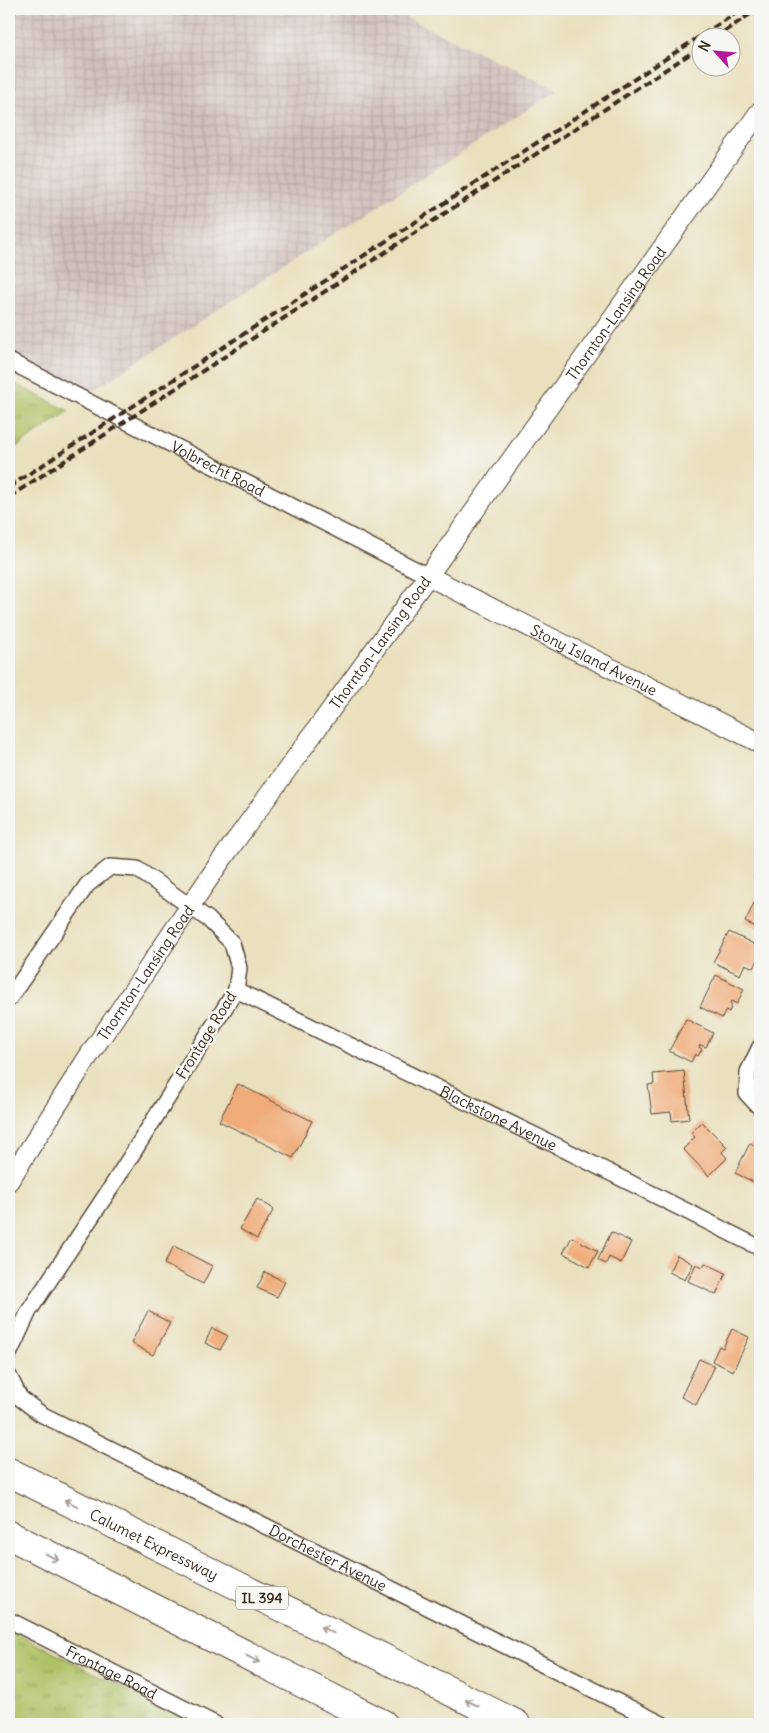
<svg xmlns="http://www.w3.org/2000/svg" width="769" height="1733" font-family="Delius,sans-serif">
<defs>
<pattern id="industrial-grid" width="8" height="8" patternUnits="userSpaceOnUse" patternTransform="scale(1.25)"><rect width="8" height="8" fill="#d0c0bc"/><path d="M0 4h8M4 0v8" fill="none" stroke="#b4a5a1"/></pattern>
<pattern id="grass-tufts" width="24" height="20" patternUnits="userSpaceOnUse" patternTransform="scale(1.25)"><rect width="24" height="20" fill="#aec164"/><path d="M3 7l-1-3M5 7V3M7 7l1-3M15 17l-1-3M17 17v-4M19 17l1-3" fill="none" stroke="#8f9d52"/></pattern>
</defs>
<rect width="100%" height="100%" fill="#f6f6f2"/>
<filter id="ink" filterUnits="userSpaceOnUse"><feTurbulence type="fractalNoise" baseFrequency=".02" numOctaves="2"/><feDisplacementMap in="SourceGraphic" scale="10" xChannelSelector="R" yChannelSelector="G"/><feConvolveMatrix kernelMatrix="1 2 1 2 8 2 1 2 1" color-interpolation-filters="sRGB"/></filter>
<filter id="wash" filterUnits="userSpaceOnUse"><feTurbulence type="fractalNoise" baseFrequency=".0096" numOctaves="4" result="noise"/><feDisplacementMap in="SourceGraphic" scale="20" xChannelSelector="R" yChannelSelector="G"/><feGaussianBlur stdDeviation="1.12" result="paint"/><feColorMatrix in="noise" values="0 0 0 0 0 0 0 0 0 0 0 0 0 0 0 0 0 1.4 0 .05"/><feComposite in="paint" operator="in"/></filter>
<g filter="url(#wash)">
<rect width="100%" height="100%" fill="#e9e0bd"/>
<polygon fill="url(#industrial-grid)" points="9,9 389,9 558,90 81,398 9,361"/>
<g fill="url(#grass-tufts)" stroke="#747641">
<polygon points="9,381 69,411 9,452"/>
<polygon points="9,1630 196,1724 9,1724"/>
</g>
<g id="blocks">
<g fill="#f0ab78">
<polygon points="760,865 760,880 754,877"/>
<polygon points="760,891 760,929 745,922"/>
<polygon points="729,932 760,947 760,956 754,968 745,964 740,975 713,962"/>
<polygon points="716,975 744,989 737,1004 731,1001 730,1003 732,1005 729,1012 726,1010 722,1018 700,1007"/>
<polygon points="686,1019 713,1033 706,1047 700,1045 699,1047 702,1049 698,1056 695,1054 691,1062 669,1051"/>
<polygon points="684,1071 689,1119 672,1121 671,1112 652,1114 648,1085 654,1084 653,1074"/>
<polygon points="238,1084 312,1121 293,1158 219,1121"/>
<polygon points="702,1122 727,1147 722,1152 727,1158 709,1176 683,1149 695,1137 691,1133"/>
<polygon points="750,1143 760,1148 760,1185 735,1173"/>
<polygon points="257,1199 274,1209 257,1239 240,1229"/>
<polygon points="611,1232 631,1242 621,1263 609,1257 606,1264 598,1260"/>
<polygon points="572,1237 598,1251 589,1267 563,1253"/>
<polygon points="174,1246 212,1266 203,1284 164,1264"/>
<polygon points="677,1255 693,1264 685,1280 669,1272"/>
<polygon points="705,1263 726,1273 716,1295 688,1281 696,1264 703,1267"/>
<polygon points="265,1272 285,1282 277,1297 257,1288"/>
<polygon points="148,1311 170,1323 153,1355 131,1343"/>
<polygon points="212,1328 228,1336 220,1350 205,1343"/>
<polygon points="732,1329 749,1337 733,1371 712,1361 719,1346 723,1348"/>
<polygon points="699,1359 715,1366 696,1405 681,1397"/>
</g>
</g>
</g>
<g filter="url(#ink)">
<use href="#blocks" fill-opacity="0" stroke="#554536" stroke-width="1"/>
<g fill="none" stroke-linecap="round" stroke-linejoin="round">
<g stroke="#554536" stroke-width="18">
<g id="minor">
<path id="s1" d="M9,361L428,576"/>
<path id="s2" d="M236,990L557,1146L760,1248"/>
<polyline points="9,999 87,885 110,867 137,869 208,919 232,943 239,968 236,990 112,1186 29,1311 9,1354"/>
<polyline points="760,1047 748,1072 747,1094 760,1108"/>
<path id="s3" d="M9,1376L20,1398L41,1414L662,1724"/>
<path id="s4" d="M9,1620L215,1724"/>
</g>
</g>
<g stroke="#554536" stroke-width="21">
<g id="tertiary">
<path id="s5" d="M428,576L760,743"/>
<path id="s6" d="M9,1181L88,1057L220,862L428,576L760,111"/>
</g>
</g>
<g stroke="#554536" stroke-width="30">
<g id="motorway">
<path id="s7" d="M9,1472L516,1724"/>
<polyline points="9,1535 383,1724"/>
</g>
</g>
<use href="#minor" stroke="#fff" stroke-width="15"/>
<use href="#tertiary" stroke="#fff" stroke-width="19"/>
<use href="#motorway" stroke="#fff" stroke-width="28"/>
<g stroke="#3b2a1e" stroke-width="4" stroke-dasharray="8 4" stroke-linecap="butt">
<polyline points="714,38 758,9"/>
<polyline points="9,487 742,9"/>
<polyline points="9,497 702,46"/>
</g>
</g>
<defs><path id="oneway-shaft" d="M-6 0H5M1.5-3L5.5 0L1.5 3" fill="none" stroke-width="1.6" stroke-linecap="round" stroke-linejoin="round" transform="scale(1.25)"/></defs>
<g stroke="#a79f9a">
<use href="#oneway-shaft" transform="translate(71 1503) rotate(-154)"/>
<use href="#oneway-shaft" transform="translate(52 1557) rotate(27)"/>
<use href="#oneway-shaft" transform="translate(327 1630) rotate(-154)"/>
<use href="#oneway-shaft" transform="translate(253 1659) rotate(27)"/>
<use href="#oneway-shaft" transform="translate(472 1703) rotate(-154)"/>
</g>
</g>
<g text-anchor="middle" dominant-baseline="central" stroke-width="5" stroke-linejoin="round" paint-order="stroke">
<rect fill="#f6f6f2" stroke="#73675e" stroke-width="1" x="236" y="1586.5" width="52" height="23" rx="4"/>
<g font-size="14" font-weight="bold" fill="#3b2a1e">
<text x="262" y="1598">IL 394</text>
</g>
<g font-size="15" fill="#3b2a1e" stroke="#f6f6f2">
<text stroke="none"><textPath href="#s6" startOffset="1059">Thornton-Lansing Road</textPath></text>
<text stroke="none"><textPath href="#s1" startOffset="235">Volbrecht Road</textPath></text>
<text stroke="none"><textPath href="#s6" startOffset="654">Thornton-Lansing Road</textPath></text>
<text stroke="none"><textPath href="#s5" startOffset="186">Stony Island Avenue</textPath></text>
<text stroke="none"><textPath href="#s6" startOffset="249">Thornton-Lansing Road</textPath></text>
<text transform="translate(206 1035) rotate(-58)">Frontage Road</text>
<text stroke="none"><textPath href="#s2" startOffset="292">Blackstone Avenue</textPath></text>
<text stroke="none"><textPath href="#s7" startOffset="162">Calumet Expressway</textPath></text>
<text stroke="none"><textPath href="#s3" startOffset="372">Dorchester Avenue</textPath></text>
<text stroke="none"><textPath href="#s4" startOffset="115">Frontage Road</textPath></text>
</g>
</g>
<rect width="769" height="1733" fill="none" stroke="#f6f6f2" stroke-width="30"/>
<g transform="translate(716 52) rotate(297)"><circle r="24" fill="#f6f6f2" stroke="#aba49d"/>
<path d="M0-4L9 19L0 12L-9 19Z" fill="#b5179e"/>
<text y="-8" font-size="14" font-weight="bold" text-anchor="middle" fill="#3b2a1e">N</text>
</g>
</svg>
